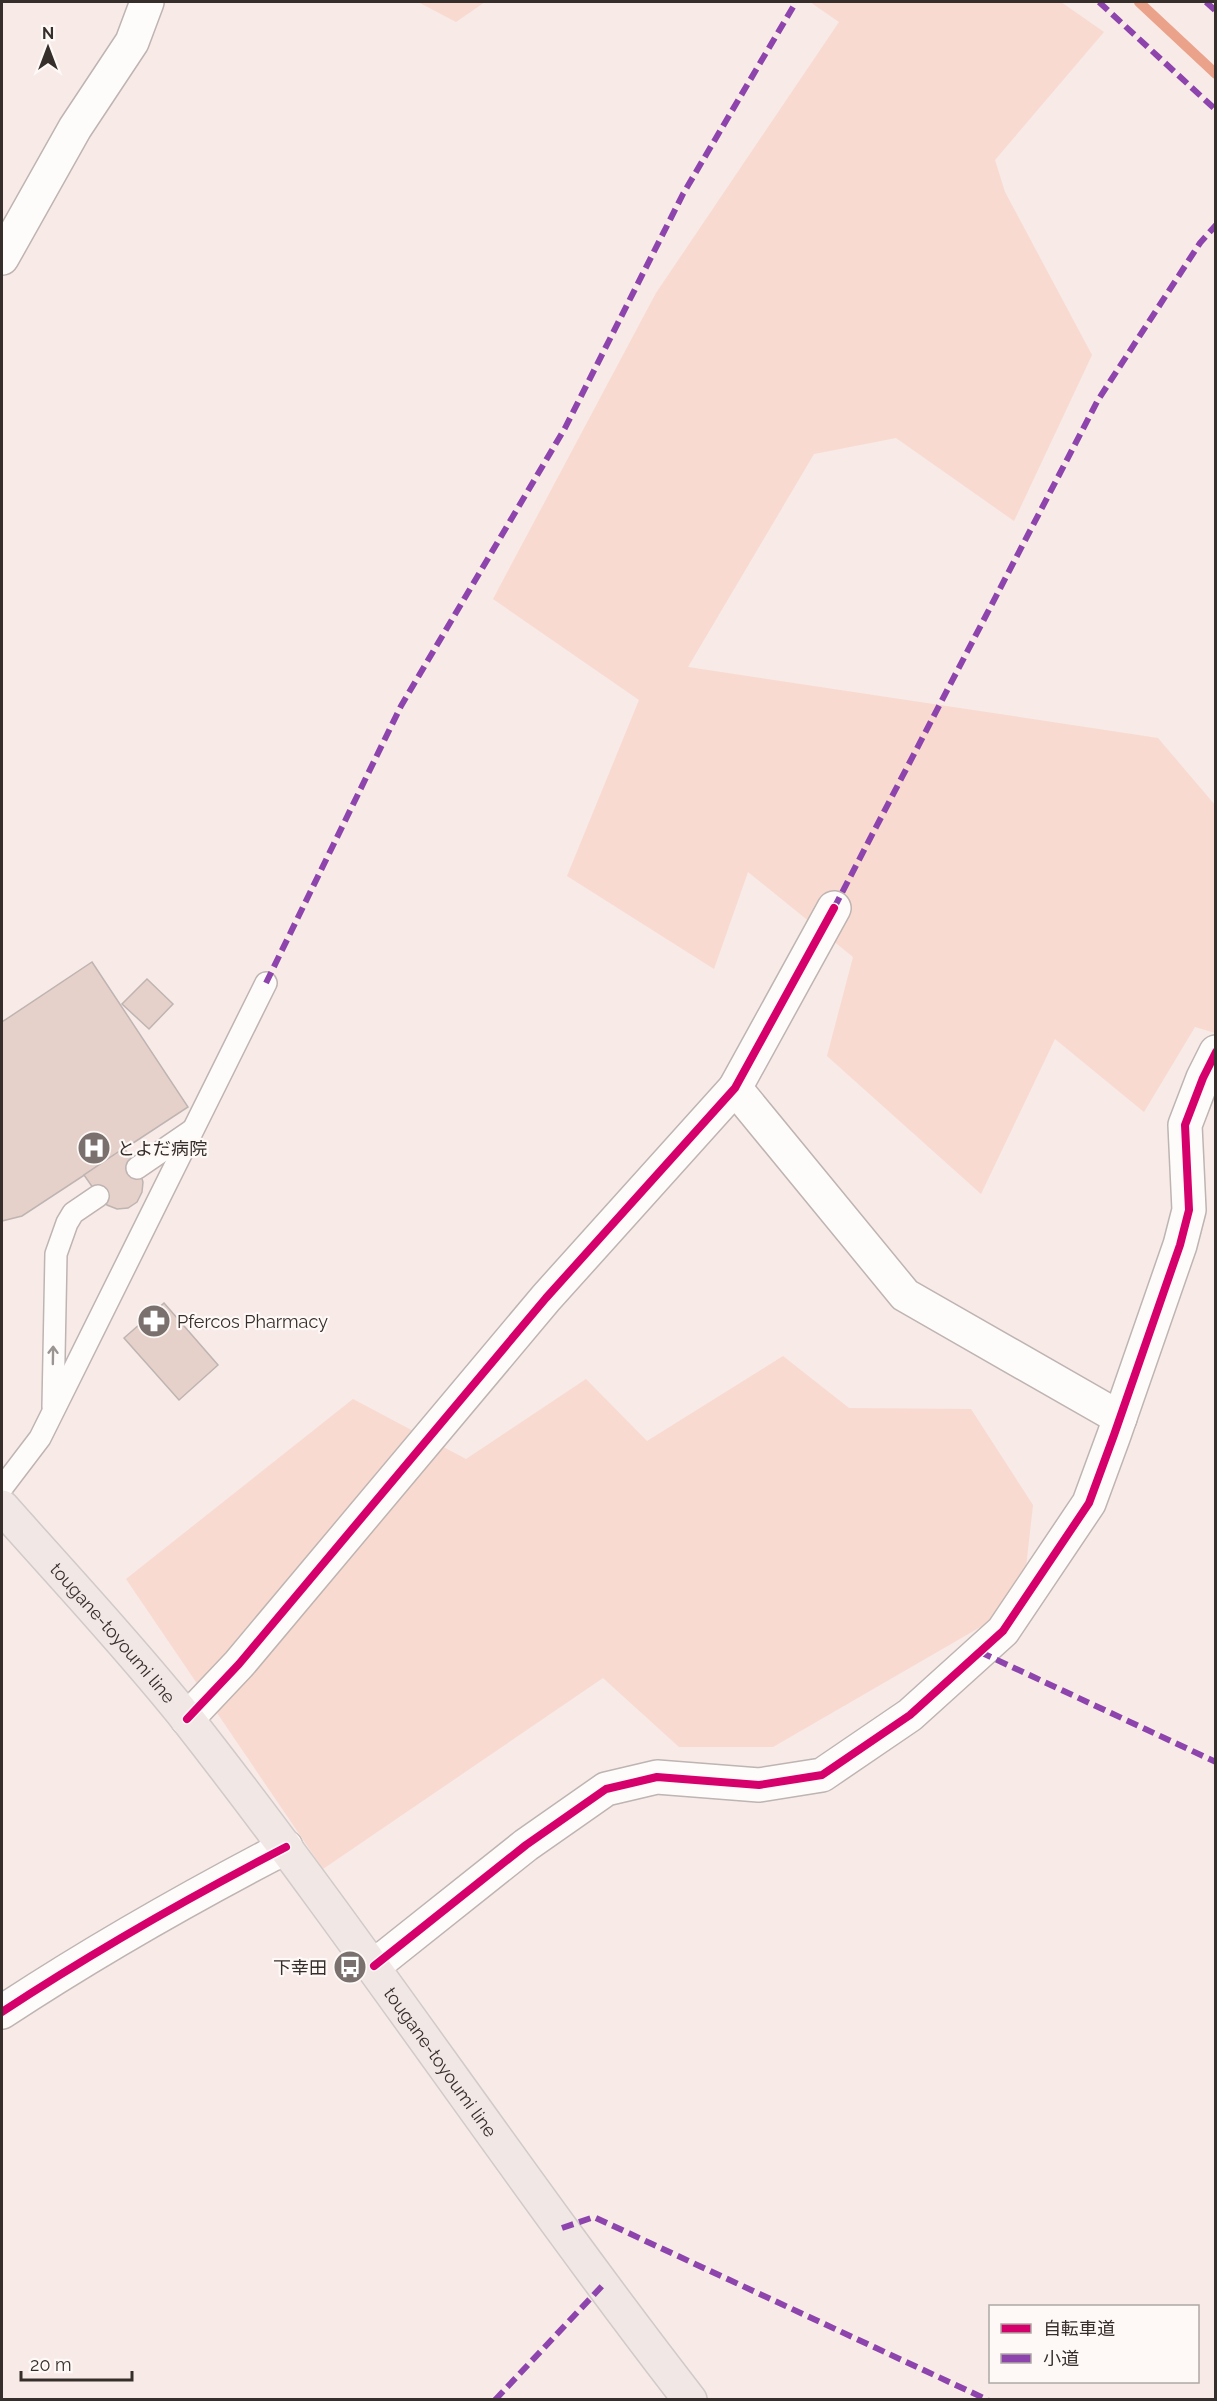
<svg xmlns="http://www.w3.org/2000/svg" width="1217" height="2401" font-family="Raleway,'Noto Sans JP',sans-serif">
<rect width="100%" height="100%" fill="#f7eae7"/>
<g fill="#f9dad0">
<polygon points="418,2 485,2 456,22"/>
<polygon points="810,2 1061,2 1104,32 995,160 1005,192 1092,355 1014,521 896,438 814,454 688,667 1158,738 1215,805 1215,1033 1195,1027 1144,1112 1055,1039 981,1194 827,1056 853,957 748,872 714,969 567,876 639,700 493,599 656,293 839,22"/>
<polygon points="783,1356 849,1408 971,1409 1033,1505 1022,1603 773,1747 679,1747 603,1678 323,1869 126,1579 353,1399 466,1459 586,1379 647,1441"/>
</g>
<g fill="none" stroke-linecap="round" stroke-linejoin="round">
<polyline stroke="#eba28b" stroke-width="10" points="1139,2 1216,74"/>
</g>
<g fill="#e6d1ca" stroke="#beb4b2" stroke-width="1.5">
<polygon points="92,962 188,1107 22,1216 2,1221 2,1022"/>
<polygon points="147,979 173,1004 149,1029 122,1004"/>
<polygon points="124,1148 140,1172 143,1182 142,1192 137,1202 128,1208 117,1209 107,1205 100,1198 84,1175"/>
<polygon points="164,1303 218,1365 179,1400 124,1338"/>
</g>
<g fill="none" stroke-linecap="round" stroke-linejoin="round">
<g stroke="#beb4b2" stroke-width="24">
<g id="service">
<polyline points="137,1168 191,1131"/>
<polyline points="53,1407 56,1254 67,1223 73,1213 98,1196"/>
<polyline points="2,1488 40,1438 266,983"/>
</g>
</g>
<g stroke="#beb4b2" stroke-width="36">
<g id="minor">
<polyline points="735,1088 905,1295 1120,1418"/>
<polyline points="187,1719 239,1664 546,1298 735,1088 834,908"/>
<polyline points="374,1966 526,1845 606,1789 657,1777 759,1785 822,1775 910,1715 1003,1631 1089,1503 1114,1435 1180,1245 1189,1210 1185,1125 1203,1078 1216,1052"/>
<path d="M2,2012C93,1952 188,1898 286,1847"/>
</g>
</g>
<g stroke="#beb4b2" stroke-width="36">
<polyline id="tertiary" points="2,258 75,128 132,42 147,2"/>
</g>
<g stroke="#d0cac8" stroke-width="36">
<g id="primary">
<path id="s1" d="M2,1507C64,1577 129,1646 188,1720C362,1942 517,2177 690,2400"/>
</g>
</g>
<use href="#service" stroke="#fefcfb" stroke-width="21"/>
<use href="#minor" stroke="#fefcfb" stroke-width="33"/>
<use href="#tertiary" stroke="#fefcfb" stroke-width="33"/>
<use href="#primary" stroke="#f1e7e4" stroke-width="33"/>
<g stroke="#8e44ad" stroke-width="6" stroke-dasharray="12 6" stroke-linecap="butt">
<polyline points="1099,2 1216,110"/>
<polyline points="1206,2 1216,11"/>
<polyline points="834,908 1098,400 1200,243 1216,225"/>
<polyline points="266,983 401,706 565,428 683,194 796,2"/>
<polyline points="980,1652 1216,1762"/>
<polyline points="562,2228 594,2217 988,2400"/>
<polyline points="495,2400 603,2285"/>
</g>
<g stroke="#fef9f7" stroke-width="11">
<g id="cycleway">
<polyline points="187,1719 239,1664 546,1298 735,1088 834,908"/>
<polyline points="374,1966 526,1845 606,1789 657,1777 759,1785 822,1775 910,1715 1003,1631 1089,1503 1114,1435 1180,1245 1189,1210 1185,1125 1203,1078 1216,1052"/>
<path d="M2,2012C93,1952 188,1898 286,1847"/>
</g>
</g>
<use href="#cycleway" stroke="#d6006c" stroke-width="8"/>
</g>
<defs><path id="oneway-shaft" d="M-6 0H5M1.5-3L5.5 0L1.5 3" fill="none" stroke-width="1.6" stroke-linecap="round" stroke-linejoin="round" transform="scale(1.5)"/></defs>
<use stroke="#9a9593" href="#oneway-shaft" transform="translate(53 1355) rotate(-89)"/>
<defs>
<g id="hospital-disc" transform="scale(1.725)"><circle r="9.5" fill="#7a706d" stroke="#fef9f7"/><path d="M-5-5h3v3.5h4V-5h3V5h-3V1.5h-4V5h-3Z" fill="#fff"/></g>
<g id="pharmacy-disc" transform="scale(1.725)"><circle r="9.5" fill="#7a706d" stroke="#fef9f7"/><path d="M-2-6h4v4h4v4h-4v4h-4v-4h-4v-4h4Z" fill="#fff"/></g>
<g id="bus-disc" transform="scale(1.725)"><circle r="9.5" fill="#7a706d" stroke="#fef9f7"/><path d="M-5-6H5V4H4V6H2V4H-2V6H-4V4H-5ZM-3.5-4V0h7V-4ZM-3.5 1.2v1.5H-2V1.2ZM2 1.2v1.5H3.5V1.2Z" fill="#fff"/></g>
</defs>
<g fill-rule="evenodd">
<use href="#hospital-disc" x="94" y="1148"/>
<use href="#pharmacy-disc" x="154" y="1321"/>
<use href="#bus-disc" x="350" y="1967"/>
</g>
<g text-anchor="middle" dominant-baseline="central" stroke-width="4.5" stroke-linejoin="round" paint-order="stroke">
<g font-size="18" fill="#362e2b" stroke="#fef9f7" text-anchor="start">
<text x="117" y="1148">とよだ病院</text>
<text x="177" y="1321">Pfercos Pharmacy</text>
<text x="327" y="1967" text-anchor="end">下幸田</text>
</g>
<g font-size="18" fill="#362e2b" stroke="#fef9f7">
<text stroke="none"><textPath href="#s1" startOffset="168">tougane-toyoumi line</textPath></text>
<text stroke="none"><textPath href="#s1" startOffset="708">tougane-toyoumi line</textPath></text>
</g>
</g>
<rect width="1217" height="2401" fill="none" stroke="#362e2b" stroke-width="6"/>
<rect x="989" y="2305" width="210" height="78" fill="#fef9f7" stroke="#aea8a5" stroke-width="1.5"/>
<rect x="1001" y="2324" width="30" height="9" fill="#d6006c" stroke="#aea8a5" stroke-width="1.5"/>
<text x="1043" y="2335" font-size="18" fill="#362e2b">自転車道</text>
<rect x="1001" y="2354" width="30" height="9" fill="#8e44ad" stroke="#aea8a5" stroke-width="1.5"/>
<text x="1043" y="2365" font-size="18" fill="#362e2b">小道</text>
<g transform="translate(48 48)" stroke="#fef9f7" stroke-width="4.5" paint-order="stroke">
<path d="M0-4.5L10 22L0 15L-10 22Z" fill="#362e2b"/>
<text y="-9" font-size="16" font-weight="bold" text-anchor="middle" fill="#362e2b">N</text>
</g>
<path d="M21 2371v9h111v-9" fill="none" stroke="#362e2b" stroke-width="3"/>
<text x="30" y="2371" font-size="18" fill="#362e2b" stroke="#fef9f7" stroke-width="4.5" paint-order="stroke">20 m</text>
</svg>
